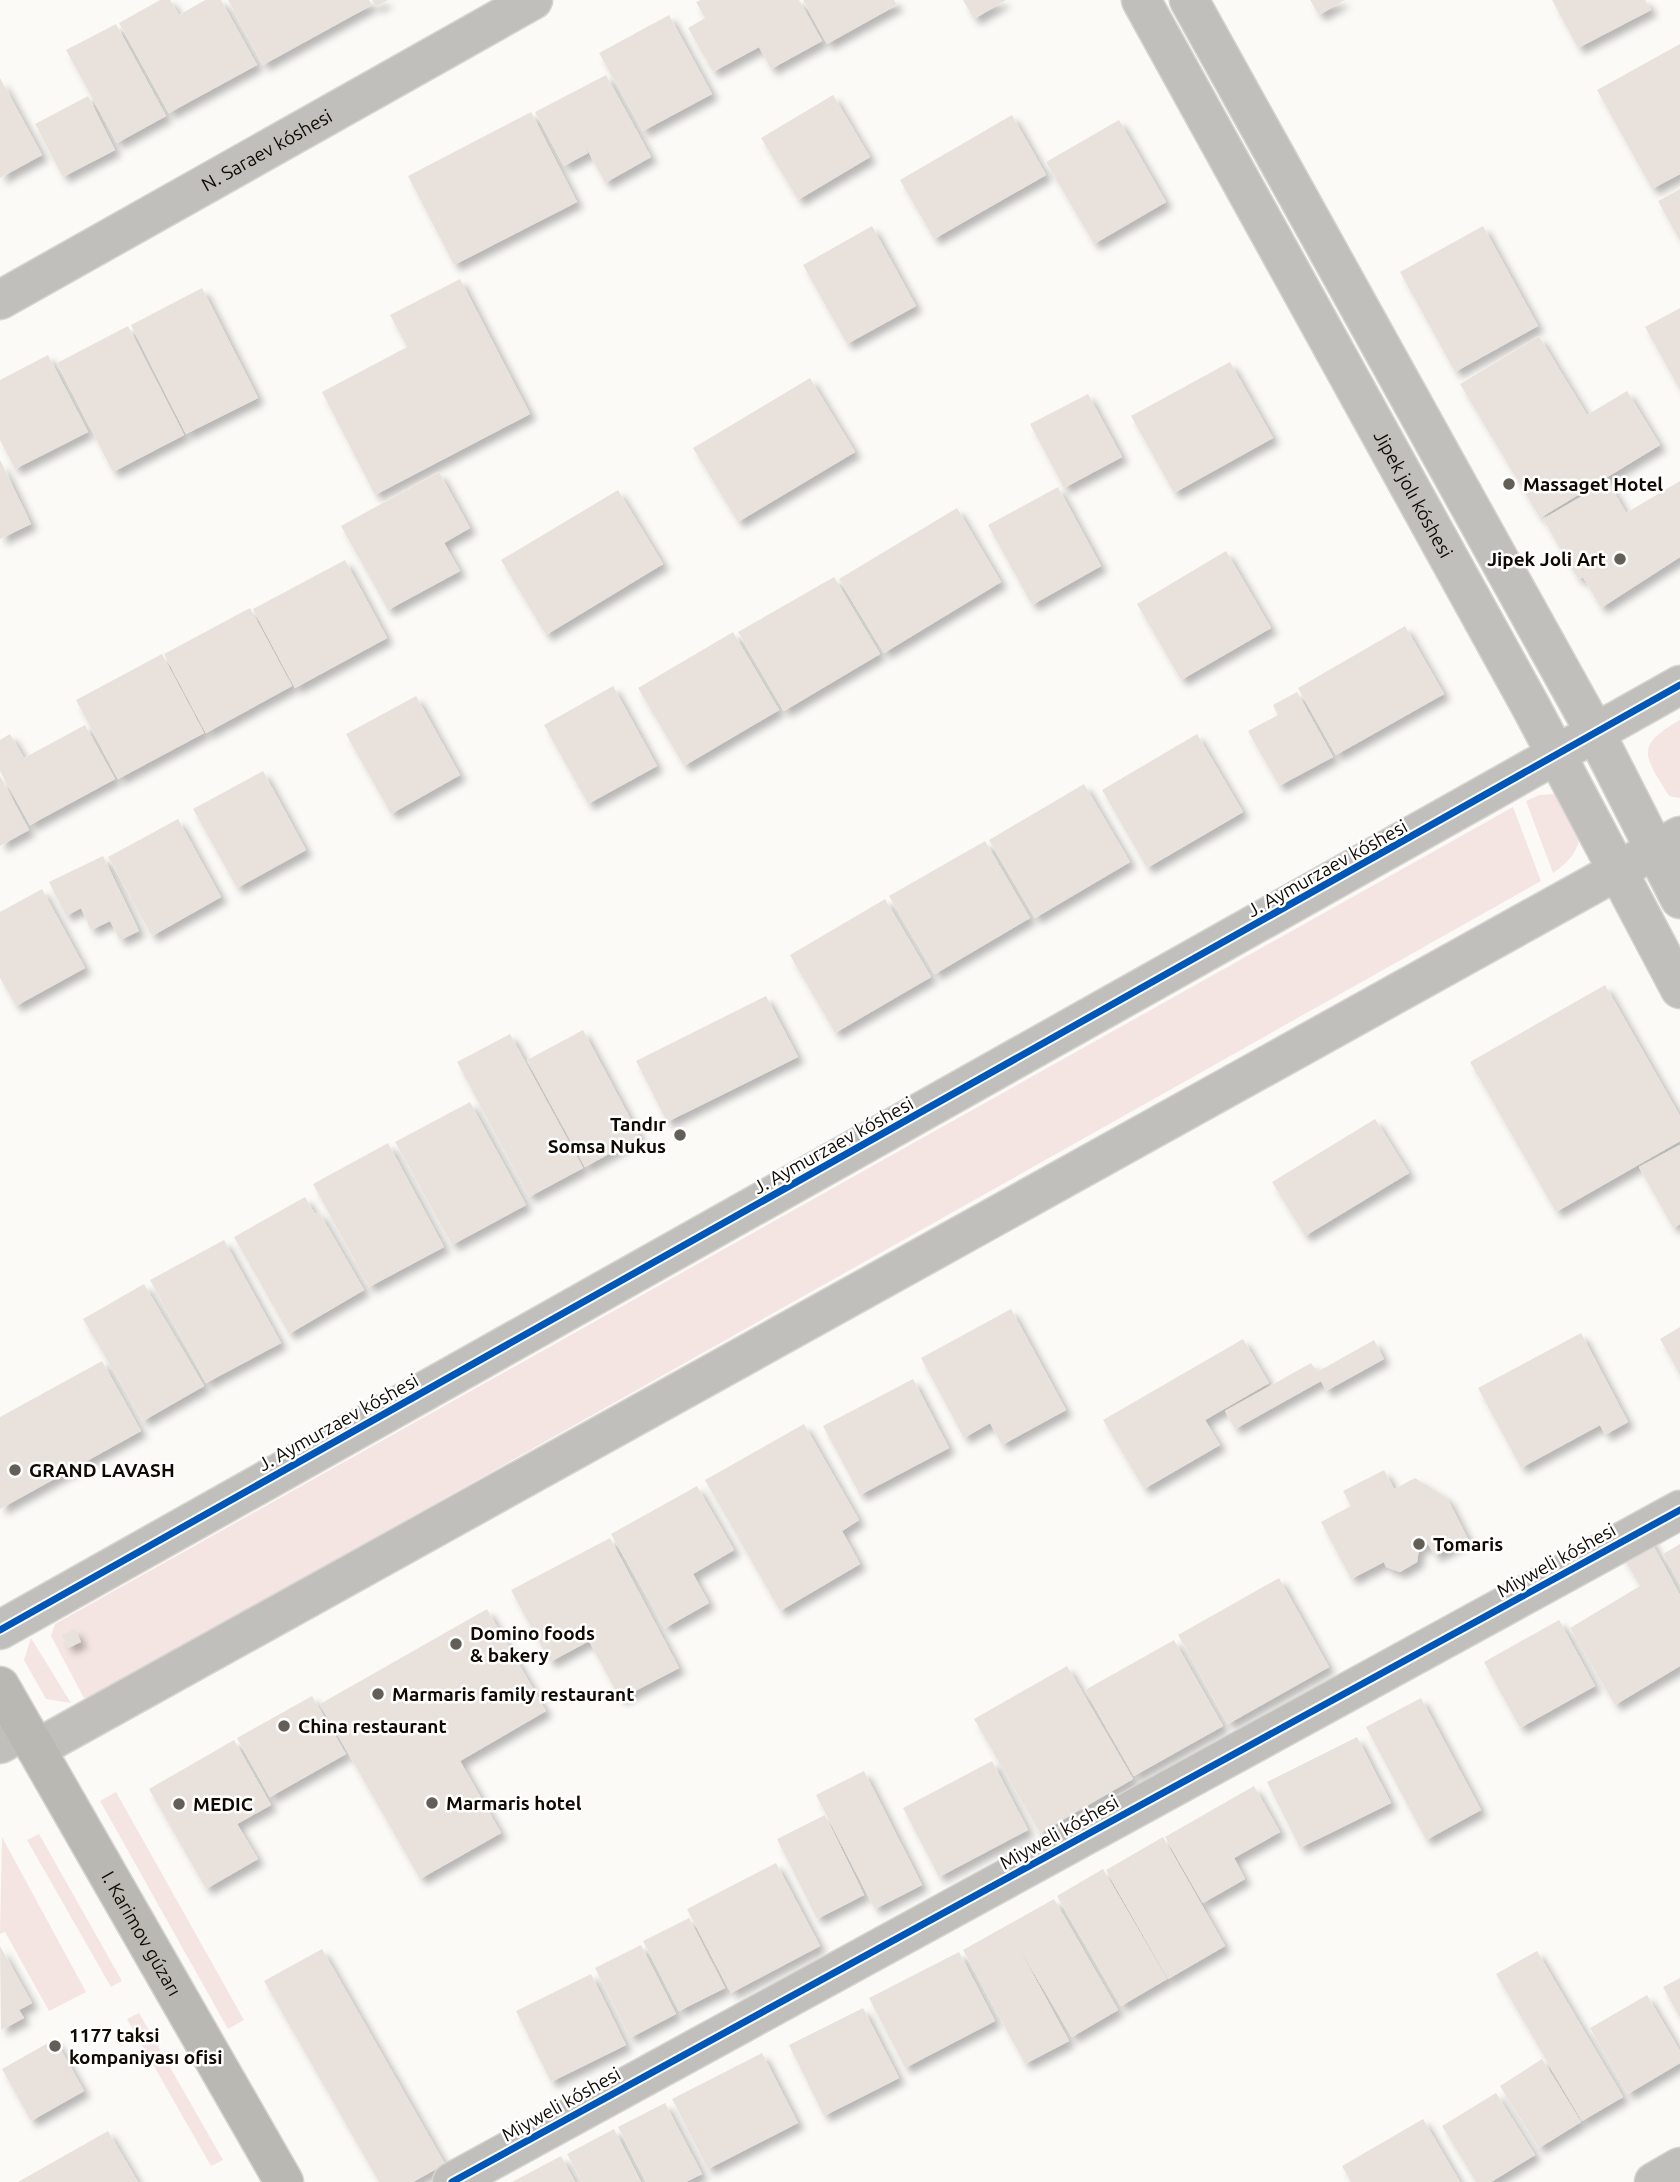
<svg xmlns="http://www.w3.org/2000/svg" width="1680" height="2182" font-family="Ubuntu,sans-serif">
<defs>
<filter id="shadow"><feDropShadow dx="6" dy="6" stdDeviation="3.5" flood-color="#0004"/></filter>
</defs>
<rect width="100%" height="100%" fill="#fcfaf7"/>
<g fill="#f4e5e2">
<path d="M1680,720V798L1669,796C1645,756 1633,747 1680,720Z"/>
<path d="M1553,794C1586,821 1590,848 1553,873L1526,801L1539,795Z"/>
<polygon points="1513,807 1541,881 95,1695 84,1698 51,1636 55,1624"/>
<polygon points="31,1638 71,1703 46,1699 24,1660"/>
<polygon points="116,1792 244,2020 228,2029 100,1801"/>
<polygon points="39,1834 122,1981 111,1987 27,1840"/>
<polygon points="2,1837 86,1992 49,2011 5,1932 0,1934"/>
<polygon points="139,2013 223,2160 211,2166 127,2019"/>
</g>
<g fill="#e9e2dc" filter="url(#shadow)">
<polygon points="160,0 170,0 179,15 205,0 221,0 257,65 169,113 119,23"/>
<polygon points="228,0 369,0 372,5 263,65"/>
<polygon points="372,0 388,0 376,7"/>
<polygon points="701,0 799,0 822,41 771,69 759,47 713,72 688,28 705,18 696,2"/>
<polygon points="803,0 894,0 897,5 827,44"/>
<polygon points="963,0 1006,0 974,19"/>
<polygon points="1310,0 1345,0 1319,15"/>
<polygon points="1552,0 1645,0 1651,10 1578,48"/>
<polygon points="669,15 712,94 643,131 599,53"/>
<polygon points="116,24 166,116 117,143 66,50"/>
<polygon points="1680,44 1680,174 1652,189 1597,90"/>
<polygon points="606,75 651,157 605,183 582,140 588,153 564,166 535,112"/>
<polygon points="0,78 42,155 0,178"/>
<polygon points="833,95 870,157 798,200 761,138"/>
<polygon points="88,96 115,150 63,177 35,124"/>
<polygon points="531,112 577,202 454,265 408,176"/>
<polygon points="1012,115 1046,175 934,239 900,180"/>
<polygon points="1119,120 1166,202 1094,244 1046,162"/>
<polygon points="1680,189 1680,241 1658,201"/>
<polygon points="872,226 916,306 847,344 803,265"/>
<polygon points="1483,226 1538,326 1455,372 1400,272"/>
<polygon points="460,279 530,414 375,495 322,392 407,347 390,315"/>
<polygon points="202,288 258,398 186,434 131,325"/>
<polygon points="1680,308 1680,390 1645,327"/>
<polygon points="128,326 184,435 113,472 57,363"/>
<polygon points="1539,336 1587,415 1627,391 1660,445 1540,518 1460,384"/>
<polygon points="48,355 88,432 15,469 0,440 0,380"/>
<polygon points="1230,362 1273,438 1174,493 1131,416"/>
<polygon points="810,378 855,452 738,522 693,448"/>
<polygon points="1088,394 1122,457 1064,488 1030,424"/>
<polygon points="0,460 31,524 0,539"/>
<polygon points="439,472 470,528 444,543 460,571 388,610 341,526"/>
<polygon points="1608,481 1626,513 1680,481 1680,557 1601,608 1583,577 1578,579 1543,519"/>
<polygon points="1058,487 1101,566 1032,605 988,525"/>
<polygon points="618,490 663,564 546,635 501,560"/>
<polygon points="957,508 1001,582 884,653 839,579"/>
<polygon points="1226,551 1271,628 1181,680 1137,604"/>
<polygon points="345,560 387,638 295,688 253,609"/>
<polygon points="834,577 880,654 784,711 738,632"/>
<polygon points="250,608 292,686 206,733 164,654"/>
<polygon points="1405,626 1444,694 1336,755 1298,688"/>
<polygon points="733,632 779,710 684,766 638,688"/>
<polygon points="162,654 204,733 118,779 76,700"/>
<polygon points="613,686 657,766 588,804 544,725"/>
<polygon points="1297,692 1333,757 1279,786 1248,731 1278,715 1273,705"/>
<polygon points="416,696 460,775 391,814 346,734"/>
<polygon points="85,725 115,779 30,825 0,771 0,740 10,734 24,758"/>
<polygon points="1197,734 1243,812 1147,868 1102,790"/>
<polygon points="263,771 306,850 237,888 193,809"/>
<polygon points="0,776 29,830 0,846"/>
<polygon points="1084,784 1130,862 1035,918 989,840"/>
<polygon points="178,819 221,897 152,936 108,857"/>
<polygon points="985,841 1030,918 935,974 889,896"/>
<polygon points="103,856 139,931 120,940 110,921 91,930 81,908 66,916 49,882"/>
<polygon points="42,889 85,968 16,1006 0,978 0,912"/>
<polygon points="885,899 931,977 835,1033 790,955"/>
<polygon points="1605,985 1680,1116 1680,1141 1556,1212 1470,1062"/>
<polygon points="766,996 798,1057 667,1122 636,1061"/>
<polygon points="583,1030 640,1137 585,1167 527,1060"/>
<polygon points="510,1034 583,1168 529,1197 457,1062"/>
<polygon points="470,1102 526,1205 452,1245 395,1142"/>
<polygon points="1375,1119 1409,1173 1305,1236 1272,1182"/>
<polygon points="388,1143 444,1247 369,1287 313,1184"/>
<polygon points="1680,1145 1680,1224 1673,1228 1639,1167"/>
<polygon points="305,1197 315,1214 319,1212 364,1290 289,1334 234,1237"/>
<polygon points="224,1240 281,1343 206,1383 150,1280"/>
<polygon points="144,1284 204,1386 143,1421 83,1319"/>
<polygon points="1011,1309 1066,1410 1002,1445 990,1423 964,1438 921,1358"/>
<polygon points="1680,1327 1680,1375 1660,1339"/>
<polygon points="1581,1333 1628,1422 1605,1435 1600,1425 1521,1468 1478,1388"/>
<polygon points="1243,1339 1269,1383 1205,1420 1220,1445 1144,1489 1103,1420"/>
<polygon points="1374,1340 1384,1359 1326,1391 1321,1381 1235,1429 1225,1411 1311,1363 1317,1372"/>
<polygon points="102,1361 141,1431 0,1509 0,1417"/>
<polygon points="913,1379 949,1448 860,1495 823,1426"/>
<polygon points="804,1424 859,1520 842,1531 860,1564 780,1611 705,1480"/>
<polygon points="1384,1470 1394,1489 1415,1478 1447,1498 1468,1539 1435,1556 1428,1544 1419,1549 1417,1562 1400,1572 1386,1567 1384,1562 1351,1579 1321,1522 1351,1506 1343,1491"/>
<polygon points="697,1486 734,1550 693,1574 709,1603 665,1628 611,1534"/>
<polygon points="1647,1534 1680,1595 1680,1666 1615,1705 1570,1628 1640,1586 1619,1551"/>
<polygon points="610,1538 679,1668 620,1699 589,1641 550,1662 511,1590"/>
<polygon points="1680,1544 1680,1584 1663,1554"/>
<polygon points="1279,1578 1329,1667 1228,1724 1178,1635"/>
<polygon points="487,1609 546,1711 460,1761 501,1833 420,1879 320,1704"/>
<polygon points="1559,1620 1595,1686 1520,1728 1484,1662"/>
<polygon points="75,1629 81,1642 68,1648 62,1635"/>
<polygon points="1174,1640 1223,1726 1134,1776 1085,1690"/>
<polygon points="1067,1666 1133,1779 1040,1833 974,1719"/>
<polygon points="312,1696 346,1754 270,1797 237,1738"/>
<polygon points="1421,1698 1481,1810 1426,1840 1366,1727"/>
<polygon points="1357,1737 1391,1803 1300,1848 1267,1782"/>
<polygon points="234,1740 271,1805 237,1824 258,1859 206,1889 149,1789"/>
<polygon points="992,1761 1028,1830 939,1877 903,1808"/>
<polygon points="864,1771 922,1885 875,1909 816,1795"/>
<polygon points="1254,1786 1280,1832 1234,1858 1245,1879 1203,1903 1165,1837"/>
<polygon points="825,1815 864,1895 817,1919 777,1839"/>
<polygon points="1163,1837 1225,1946 1168,1979 1106,1870"/>
<polygon points="776,1863 820,1946 731,1993 687,1909"/>
<polygon points="1103,1869 1167,1979 1121,2006 1057,1896"/>
<polygon points="1054,1899 1118,2010 1072,2037 1020,1950 1069,2041 1025,2064 963,1950"/>
<polygon points="689,1918 725,1988 679,2011 643,1941"/>
<polygon points="641,1945 676,2014 630,2038 595,1968"/>
<polygon points="0,1946 32,2003 19,2010 24,2018 1,2030"/>
<polygon points="322,1949 445,2164 413,2182 379,2182 264,1981"/>
<polygon points="1537,1951 1623,2097 1582,2121 1496,1974"/>
<polygon points="959,1952 995,2021 905,2068 869,1998"/>
<polygon points="591,1974 626,2045 551,2082 516,2011"/>
<polygon points="1680,1978 1680,2018 1663,1987"/>
<polygon points="1647,1995 1680,2051 1680,2063 1628,2094 1590,2028"/>
<polygon points="863,2008 899,2078 824,2116 789,2045"/>
<polygon points="55,2039 84,2091 31,2121 2,2069"/>
<polygon points="762,2053 798,2123 708,2169 672,2099"/>
<polygon points="1542,2059 1581,2122 1539,2148 1500,2086"/>
<polygon points="1496,2093 1535,2155 1491,2182 1476,2182 1442,2126"/>
<polygon points="665,2103 702,2174 686,2182 646,2182 618,2127"/>
<polygon points="1423,2119 1460,2182 1351,2182 1342,2166"/>
<polygon points="614,2129 641,2182 582,2182 567,2154"/>
<polygon points="108,2131 138,2182 18,2182"/>
<polygon points="561,2156 575,2182 512,2182"/>
</g>
<g fill="none" stroke-linecap="round" stroke-linejoin="round">
<g stroke="#d6d4d1" stroke-width="41">
<g id="minor">
<path id="s1" d="M1141,0L1531,707L1680,989"/>
<polyline points="1189,0 1596,734 1680,899"/>
<path id="s2" d="M0,300L533,0"/>
<polyline points="0,1630 1680,685"/>
<polyline points="0,1744 25,1730"/>
<polyline points="36,1749 1680,836"/>
<polyline points="452,2182 1680,1510"/>
<polyline points="1654,2182 1680,2167"/>
</g>
</g>
<g stroke="#d6d4d1" stroke-width="41">
<g id="major">
<path id="s3" d="M0,1686L284,2182"/>
</g>
</g>
<use href="#minor" stroke="#c0bfbb" stroke-width="38"/>
<use href="#major" stroke="#b9b8b2" stroke-width="38"/>
<g stroke="#fff" stroke-width="11">
<g id="cycleway">
<polyline points="0,1630 1680,685"/>
<polyline points="452,2182 1680,1510"/>
</g>
</g>
<use href="#cycleway" stroke="#0057b8" stroke-width="7"/>
</g>
<g fill="#635e58" stroke="#fff" stroke-width="2.5">
<circle cx="1509" cy="484" r="7"/>
<circle cx="1620" cy="559" r="7"/>
<circle cx="680" cy="1135" r="7"/>
<circle cx="15" cy="1470" r="7"/>
<circle cx="1419" cy="1544" r="7"/>
<circle cx="456" cy="1644" r="7"/>
<circle cx="378" cy="1694" r="7"/>
<circle cx="284" cy="1726" r="7"/>
<circle cx="432" cy="1803" r="7"/>
<circle cx="179" cy="1804" r="7"/>
<circle cx="55" cy="2046" r="7"/>
</g>
<g text-anchor="middle" dominant-baseline="central" stroke-width="5" stroke-linejoin="round" paint-order="stroke">
<g font-size="19" fill="#110a02" stroke="#fff">
<text stroke="none"><textPath href="#s2" startOffset="306">N. Saraev kóshesi</textPath></text>
<text stroke="none"><textPath href="#s1" startOffset="564">Jipek jolı kóshesi</textPath></text>
<text transform="translate(1327 868) rotate(-29)">J. Aymurzaev kóshesi</text>
<text transform="translate(833 1145) rotate(-29)">J. Aymurzaev kóshesi</text>
<text transform="translate(338 1422) rotate(-29)">J. Aymurzaev kóshesi</text>
<text transform="translate(1556 1560) rotate(-29)">Miyweli kóshesi</text>
<text transform="translate(1059 1832) rotate(-29)">Miyweli kóshesi</text>
<text stroke="none"><textPath href="#s3" startOffset="285">I. Karimov gúzarı</textPath></text>
<text transform="translate(561 2104) rotate(-29)">Miyweli kóshesi</text>
</g>
<g font-size="19" font-weight="bold" fill="#110a02" stroke="#fff" text-anchor="start">
<text x="1523" y="484">Massaget Hotel</text>
<text x="1606" y="559" text-anchor="end">Jipek Joli Art</text>
<text x="666" y="1124" text-anchor="end">Tandır<tspan x="666" dy="22">Somsa Nukus</tspan></text>
<text x="29" y="1470">GRAND LAVASH</text>
<text x="1433" y="1544">Tomaris</text>
<text x="470" y="1633">Domino foods<tspan x="470" dy="22">&amp; bakery</tspan></text>
<text x="392" y="1694">Marmaris family restaurant</text>
<text x="298" y="1726">China restaurant</text>
<text x="446" y="1803">Marmaris hotel</text>
<text x="193" y="1804">MEDIC</text>
<text x="69" y="2035">1177 taksi<tspan x="69" dy="22">kompaniyası ofisi</tspan></text>
</g>
</g>
</svg>
